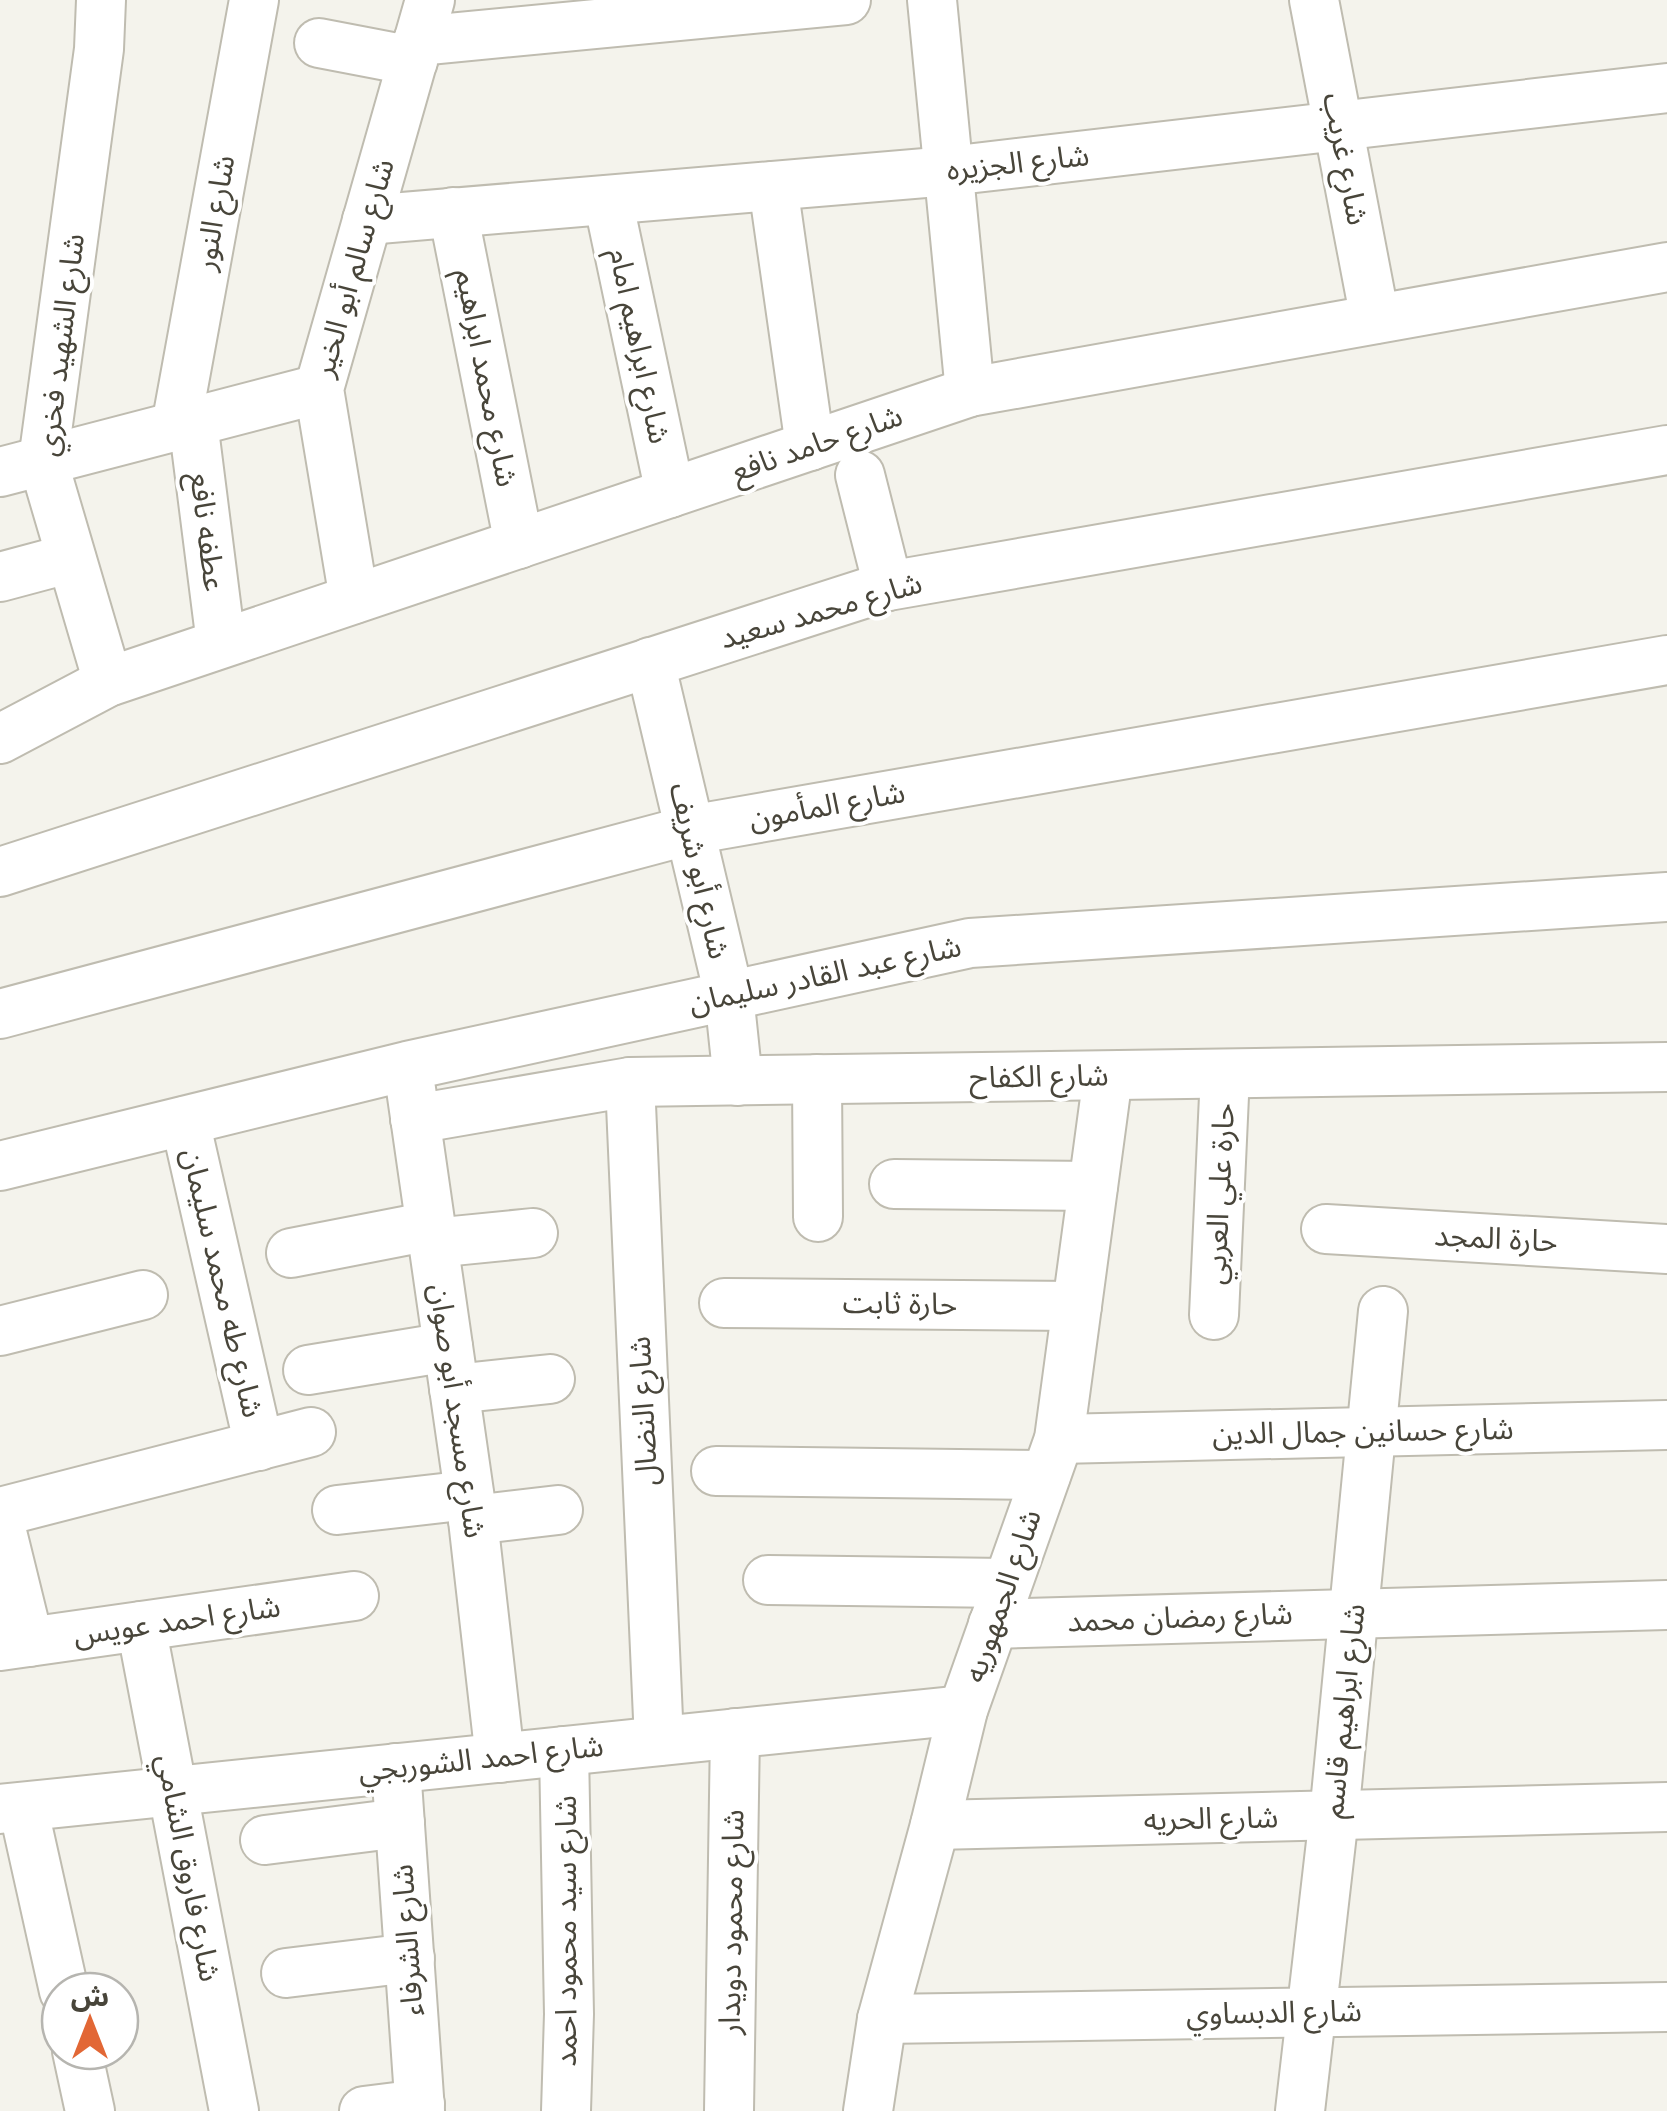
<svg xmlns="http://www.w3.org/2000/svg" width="1667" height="2111" font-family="'Varela Round','Noto Sans Arabic',sans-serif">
<rect width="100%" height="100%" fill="#f4f3ec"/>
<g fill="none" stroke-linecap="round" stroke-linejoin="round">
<g stroke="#bfbcb0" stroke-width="52">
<g id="minor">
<polyline points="101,0 99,49 43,461 108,682"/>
<polyline points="932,0 970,392"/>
<polyline points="1314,0 1375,319"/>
<polyline points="418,41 846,0"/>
<polyline points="319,43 413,61"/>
<polyline points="773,186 810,446"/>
<polyline points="608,200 670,493"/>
<polyline points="453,212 519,544"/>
<polyline points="367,220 949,171 1667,88"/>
<polyline points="193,422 221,643"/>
<polyline points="176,426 254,0"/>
<polyline points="0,472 319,389"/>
<polyline points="860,475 888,586"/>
<polyline points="0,577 71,558"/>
<polyline points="354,599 319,389 430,0"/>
<polyline points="650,662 729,995 738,1081"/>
<polyline points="0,739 108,682 970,392 1667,267"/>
<polyline points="0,872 888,586 1667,450"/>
<polyline points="0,1014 690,830 1667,660"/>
<polyline points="817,1079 818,1217"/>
<polyline points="630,1082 659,1741"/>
<polyline points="411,1089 473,1520 500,1758"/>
<polyline points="415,1119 630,1082 1667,1067"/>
<polyline points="185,1121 259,1446"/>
<polyline points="0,1166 407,1066 970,943 1667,897"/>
<polyline points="894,1184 1093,1186"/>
<polyline points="1326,1229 1667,1249"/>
<polyline points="433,1243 533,1233"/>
<polyline points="291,1253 430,1226"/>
<polyline points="724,1303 1077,1306"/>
<polyline points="1214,1315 1225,1074"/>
<polyline points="0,1331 143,1295"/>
<polyline points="308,1370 448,1347"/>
<polyline points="454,1389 550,1379"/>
<polyline points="1059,1439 1667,1425"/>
<polyline points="716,1471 1046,1475"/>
<polyline points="337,1510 469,1495"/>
<polyline points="0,1512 311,1432"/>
<polyline points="473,1520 558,1510"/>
<polyline points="0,1524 29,1642"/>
<polyline points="768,1580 1007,1583"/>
<polyline points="993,1624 1667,1605"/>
<polyline points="141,1626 234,2111"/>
<polyline points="0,1646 354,1596"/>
<polyline points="564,1751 569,2014 566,2111"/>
<polyline points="396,1768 420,2111"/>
<polyline points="23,1807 64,1991"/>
<polyline points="0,1809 963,1710"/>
<polyline points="935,1825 1667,1807"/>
<polyline points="265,1840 400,1823"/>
<polyline points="286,1973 410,1958"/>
<polyline points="882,2019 1667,2007"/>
<polyline points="77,2051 90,2111"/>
<polyline points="364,2111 420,2104"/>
<polyline points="729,2111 735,1733"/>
<polyline points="868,2111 882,2019 935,1825 963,1710 1059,1439 1108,1076"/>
<polyline points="1300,2111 1334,1816 1383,1311"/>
</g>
</g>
<use href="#minor" stroke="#fff" stroke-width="48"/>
</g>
<g text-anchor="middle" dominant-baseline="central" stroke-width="8" stroke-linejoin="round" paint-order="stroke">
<g font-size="30" fill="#48453a" stroke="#fff">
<text transform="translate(1345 159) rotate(79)">شارع غريب</text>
<text transform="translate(1018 163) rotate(-6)">شارع الجزيره</text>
<text transform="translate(215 213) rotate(-80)">شارع النور</text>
<text transform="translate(354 268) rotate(-74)">شارع سالم أبو الخير</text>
<text transform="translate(61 345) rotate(-83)">شارع الشهيد فخري</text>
<text transform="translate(639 346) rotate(78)">شارع ابراهيم امام</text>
<text transform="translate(486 378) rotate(79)">شارع محمد ابراهيم</text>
<text transform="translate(817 444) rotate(-19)">شارع حامد نافع</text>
<text transform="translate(207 532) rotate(83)">عطفه نافع</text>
<text transform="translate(821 611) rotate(-16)">شارع محمد سعيد</text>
<text transform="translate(827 806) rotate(-10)">شارع المأمون</text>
<text transform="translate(699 871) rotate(77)">شارع أبو شريف</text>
<text transform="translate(825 975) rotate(-12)">شارع عبد القادر سليمان</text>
<text transform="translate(1039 1077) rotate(-1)">شارع الكفاح</text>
<text transform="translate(1220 1194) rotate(-87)">حارة علي العربي</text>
<text transform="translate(1496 1239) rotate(3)">حارة المجد</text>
<text transform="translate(222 1283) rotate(77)">شارع طه محمد سليمان</text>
<text transform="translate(900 1304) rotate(1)">حارة ثابت</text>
<text transform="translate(457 1411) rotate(82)">شارع مسجد أبو صوان</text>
<text transform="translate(644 1411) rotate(-93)">شارع النضال</text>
<text transform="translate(1363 1432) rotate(-1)">شارع حسانين جمال الدين</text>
<text transform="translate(1003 1596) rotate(-71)">شارع الجمهوريه</text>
<text transform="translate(1180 1618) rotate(-2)">شارع رمضان محمد</text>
<text transform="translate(177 1621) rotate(-8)">شارع احمد عويس</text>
<text transform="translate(1344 1711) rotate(-84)">شارع ابراهيم قاسم</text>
<text transform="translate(481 1759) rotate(-6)">شارع احمد الشوربجي</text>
<text transform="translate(1211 1819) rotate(-1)">شارع الحريه</text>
<text transform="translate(188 1868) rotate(79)">شارع فاروق الشامي</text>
<text transform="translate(732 1922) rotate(-89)">شارع محمود دويدار</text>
<text transform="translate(566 1931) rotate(-90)">شارع سيد محمود احمد</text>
<text transform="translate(408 1940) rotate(-94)">شارع الشرفاء</text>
<text transform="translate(1274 2013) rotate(-1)">شارع الدبساوي</text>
</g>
</g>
<g transform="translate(90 2021)"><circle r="48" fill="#ffffff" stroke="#b6b5b0" stroke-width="2.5"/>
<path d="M0-8L18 38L0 25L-18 38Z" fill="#e26735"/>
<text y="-15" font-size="28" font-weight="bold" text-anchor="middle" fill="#48453a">ش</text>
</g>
</svg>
